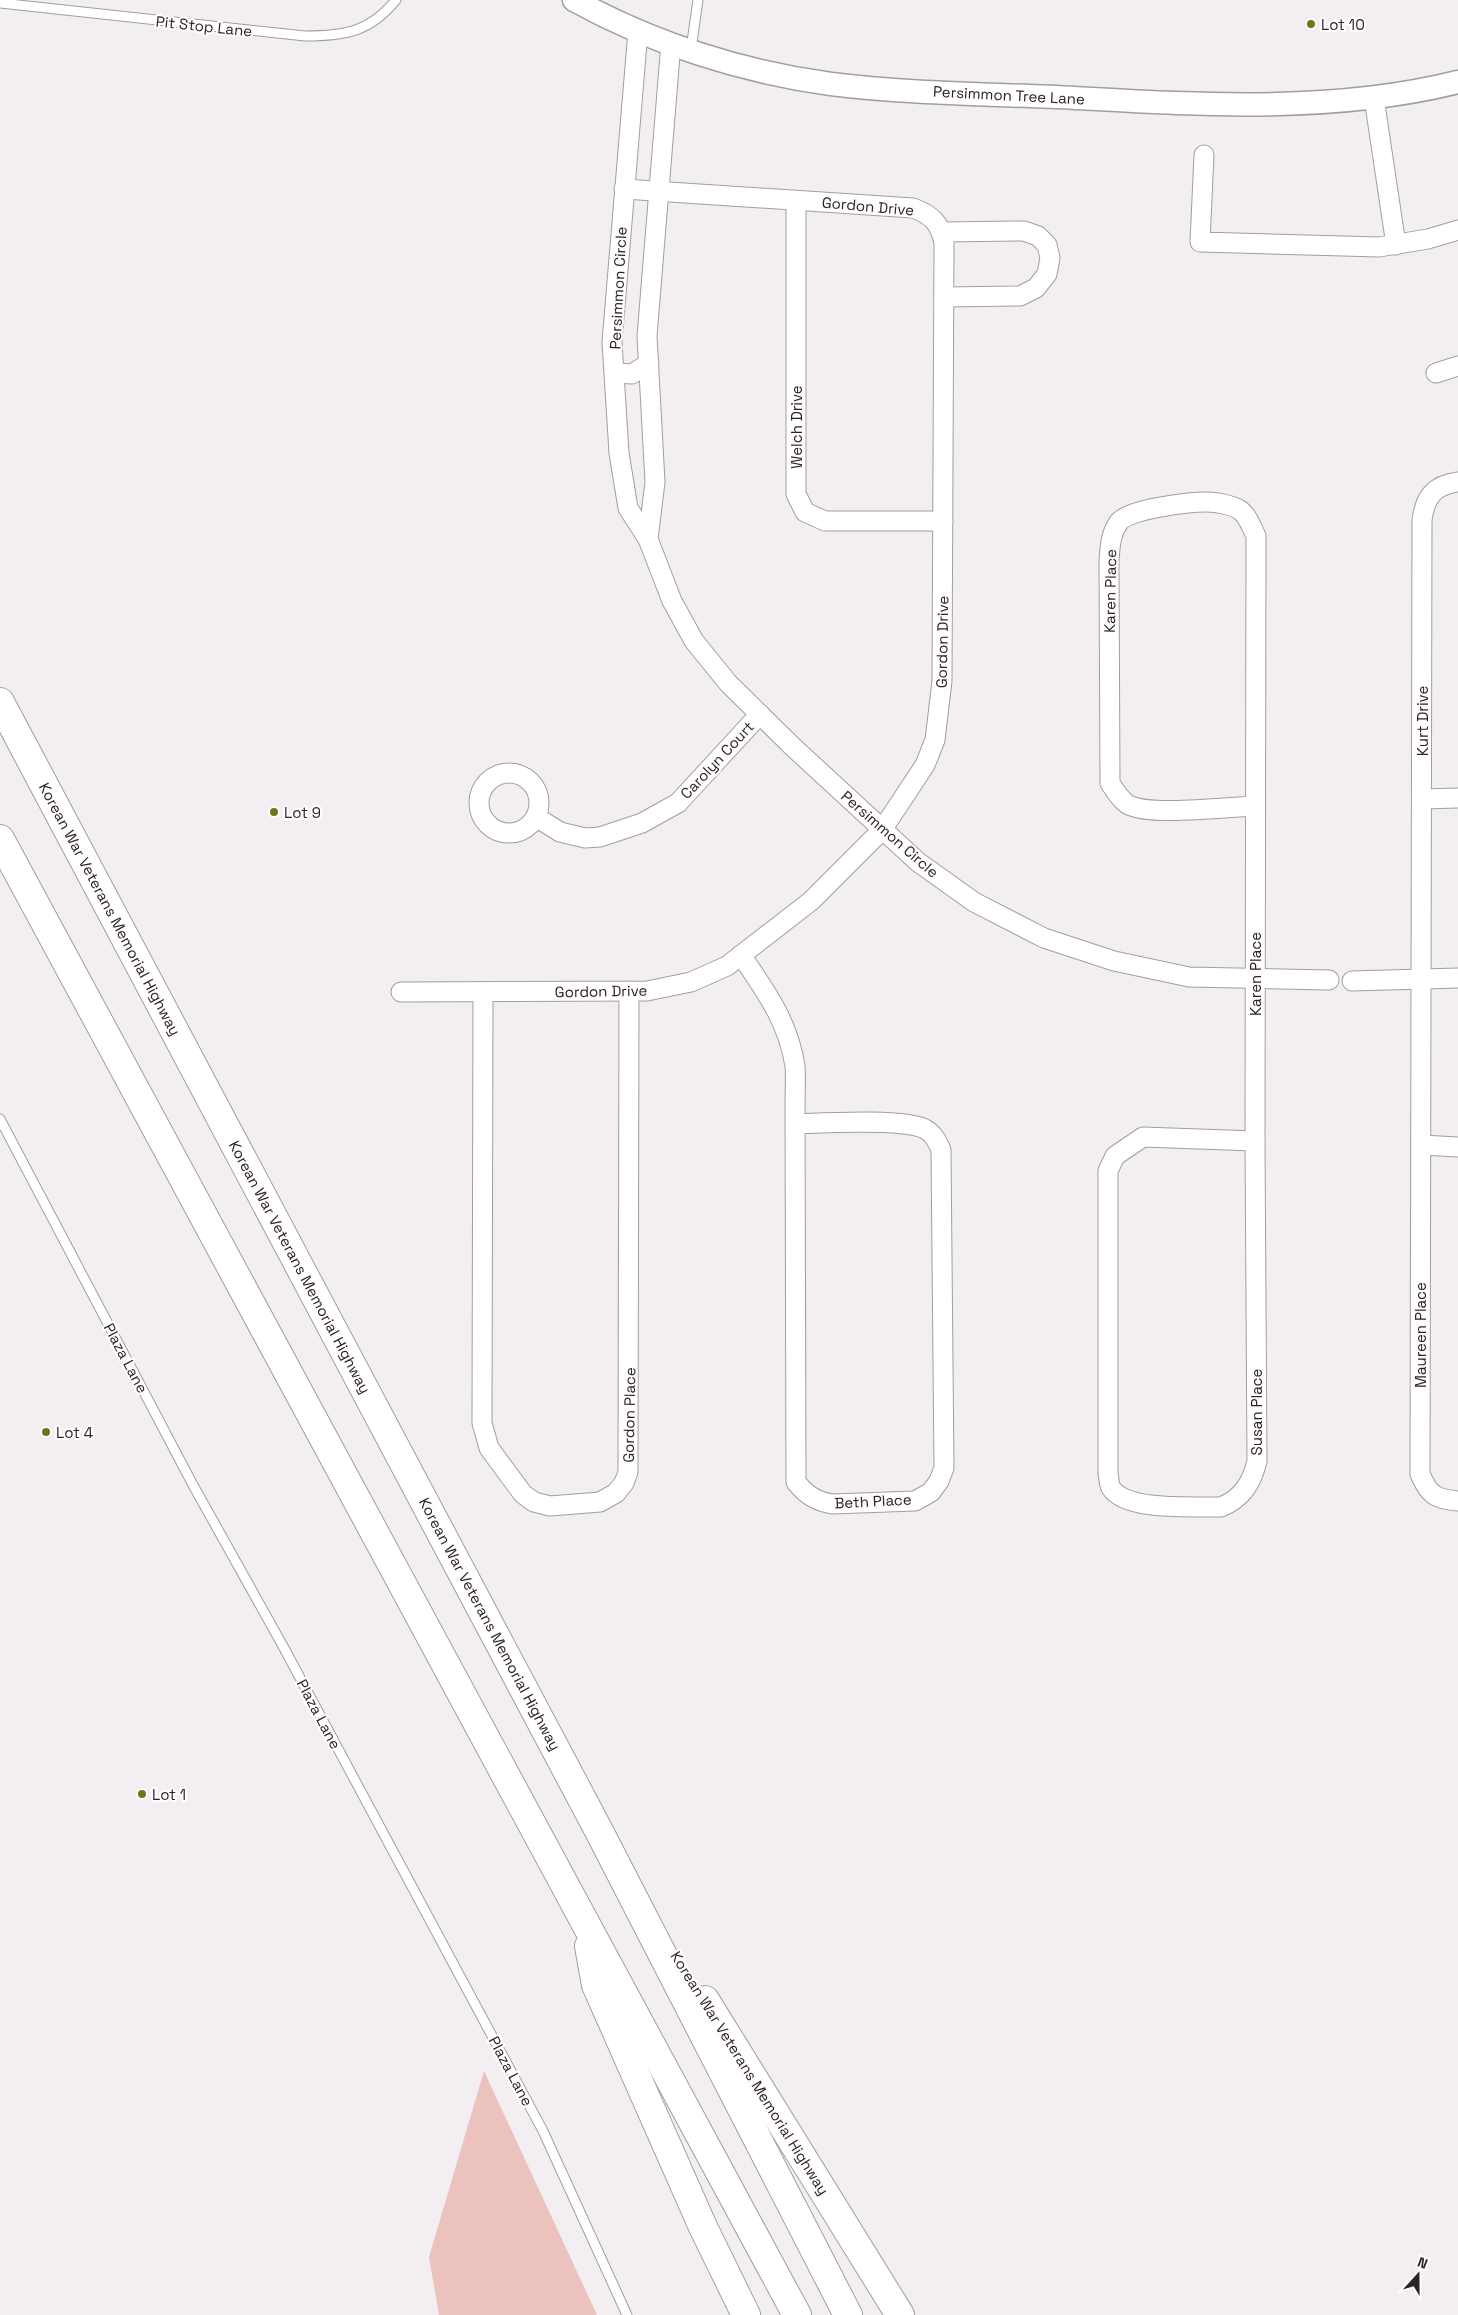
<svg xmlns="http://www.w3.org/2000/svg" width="1458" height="2315" font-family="'Space Grotesk',sans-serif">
<rect width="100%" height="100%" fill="#f2eef2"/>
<polygon fill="#ebc2be" points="484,2071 597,2315 439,2315 429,2257"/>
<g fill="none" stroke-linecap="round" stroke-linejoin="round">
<g stroke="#a19ea1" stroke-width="11">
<g id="service">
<path d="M0,3L305,36C345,36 370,32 396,0"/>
<polyline points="691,49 698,0"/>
<polyline points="0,1119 193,1485 284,1648 543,2131 627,2315"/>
</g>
</g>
<g stroke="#a19ea1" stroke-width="21">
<g id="minor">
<polyline points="638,31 612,342 619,453 628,508 648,539 672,601 694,641 728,683 793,747 918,862 974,902 1044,938 1114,961 1189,977 1329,980"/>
<polyline points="1374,98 1396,245"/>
<polyline points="1204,155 1200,242 1379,247 1428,239 1458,230"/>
<polyline points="796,201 796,494 805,512 825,521 943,521"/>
<polyline points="942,232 1024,231 1038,236 1047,245 1050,258 1047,274 1036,288 1020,296 944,297"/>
<polyline points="615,373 632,374 649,363"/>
<polyline points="1436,373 1458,366"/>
<path d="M1458,482C1434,485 1425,497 1422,520L1420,1474C1429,1495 1435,1499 1458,1501"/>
<polyline points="648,539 655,482 647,336 671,43"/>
<circle cx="509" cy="803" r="30"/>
<polyline points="1422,799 1458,798"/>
<polyline points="536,817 560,832 585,838 600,837 642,823 678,803 760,714"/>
<path d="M741,955C766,992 788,1021 795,1066C796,1079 795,1092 795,1105L796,1482C806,1495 816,1501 832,1504L915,1501L931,1492L939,1481L944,1468L941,1150C937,1141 934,1134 925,1129C904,1118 823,1123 795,1124"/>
<polyline points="1352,981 1458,978"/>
<path d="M401,992L647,991L691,982L727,966L811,901L882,830L925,765L935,740L942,681L944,243C940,223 932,215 913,208L624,189"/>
<polyline points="483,992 482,1423 489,1448 523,1494 534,1502 550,1506 600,1502 616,1493 624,1483 628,1472 629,991"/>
<path d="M1143,1137L1255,1141L1257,1461C1252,1482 1243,1498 1221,1507C1195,1506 1127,1512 1111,1488C1109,1485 1109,1478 1108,1473V1171L1115,1156Z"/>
<path d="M1255,1141L1256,536C1252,528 1248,516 1240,510C1232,505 1216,502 1207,502C1189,502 1129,509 1119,522C1110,534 1110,548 1109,562L1110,783C1115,791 1119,798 1127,804C1148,817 1227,807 1255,806"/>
<polyline points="1421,1145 1458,1147"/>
</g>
</g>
<g stroke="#a19ea1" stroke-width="25">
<path id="tertiary" d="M574,0C652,43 742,72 831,84C911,94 994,94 1075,98C1202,105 1334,113 1458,82"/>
</g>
<g stroke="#a19ea1" stroke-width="30">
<g id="motorway">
<polyline points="0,702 599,1831 848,2315"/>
<polyline points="0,839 797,2315"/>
<polyline points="589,1946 596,1985 703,2227 746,2315"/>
<polyline points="705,2000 900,2315"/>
</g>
</g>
<use href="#service" stroke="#fff" stroke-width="9"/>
<use href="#minor" stroke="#fff" stroke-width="19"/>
<use href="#tertiary" stroke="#fff" stroke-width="22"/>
<use href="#motorway" stroke="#fff" stroke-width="28"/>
</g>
<g fill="#71741a" stroke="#fffbff" stroke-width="2">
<circle cx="1311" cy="24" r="5"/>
<circle cx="274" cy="812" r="5"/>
<circle cx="46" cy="1432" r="5"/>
<circle cx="142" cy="1794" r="5"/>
</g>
<g text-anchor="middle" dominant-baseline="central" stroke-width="4.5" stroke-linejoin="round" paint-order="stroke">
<g font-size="15" fill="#272527" stroke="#fffbff" text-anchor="start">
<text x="1321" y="24">Lot 10</text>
<text x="284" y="812">Lot 9</text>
<text x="56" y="1432">Lot 4</text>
<text x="152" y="1794">Lot 1</text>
</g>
<g font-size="15" fill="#272527" stroke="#fffbff">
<text transform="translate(204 26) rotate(6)">Pit Stop Lane</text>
<text transform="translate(1009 95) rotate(3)">Persimmon Tree Lane</text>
<text transform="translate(868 206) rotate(5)">Gordon Drive</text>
<text transform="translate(618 288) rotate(-87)">Persimmon Circle</text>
<text transform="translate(796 427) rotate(-90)">Welch Drive</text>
<text transform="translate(1110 591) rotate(-89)">Karen Place</text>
<text transform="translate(942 642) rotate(-89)">Gordon Drive</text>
<text transform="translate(1422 721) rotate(-90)">Kurt Drive</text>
<text transform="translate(717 760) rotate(-47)">Carolyn Court</text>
<text transform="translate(890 834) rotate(41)">Persimmon Circle</text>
<text transform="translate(110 909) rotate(62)">Korean War Veterans Memorial Highway</text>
<text transform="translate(1255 974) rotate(-90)">Karen Place</text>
<text transform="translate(601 991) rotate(-1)">Gordon Drive</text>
<text transform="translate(300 1267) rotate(62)">Korean War Veterans Memorial Highway</text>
<text transform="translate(1420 1335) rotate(-90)">Maureen Place</text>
<text transform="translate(126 1358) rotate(62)">Plaza Lane</text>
<text transform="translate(1256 1412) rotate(-90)">Susan Place</text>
<text transform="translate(629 1415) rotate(-89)">Gordon Place</text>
<text transform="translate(873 1501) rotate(-3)">Beth Place</text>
<text transform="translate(490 1624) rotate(62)">Korean War Veterans Memorial Highway</text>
<text transform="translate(319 1714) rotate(62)">Plaza Lane</text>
<text transform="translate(511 2071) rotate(62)">Plaza Lane</text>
<text transform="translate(750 2073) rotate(58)">Korean War Veterans Memorial Highway</text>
</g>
</g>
<g transform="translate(1418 2275) rotate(21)" stroke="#fffbff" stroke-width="4" paint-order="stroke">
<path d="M0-4L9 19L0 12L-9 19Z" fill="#272527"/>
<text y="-8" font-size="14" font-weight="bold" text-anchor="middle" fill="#272527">N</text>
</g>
</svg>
